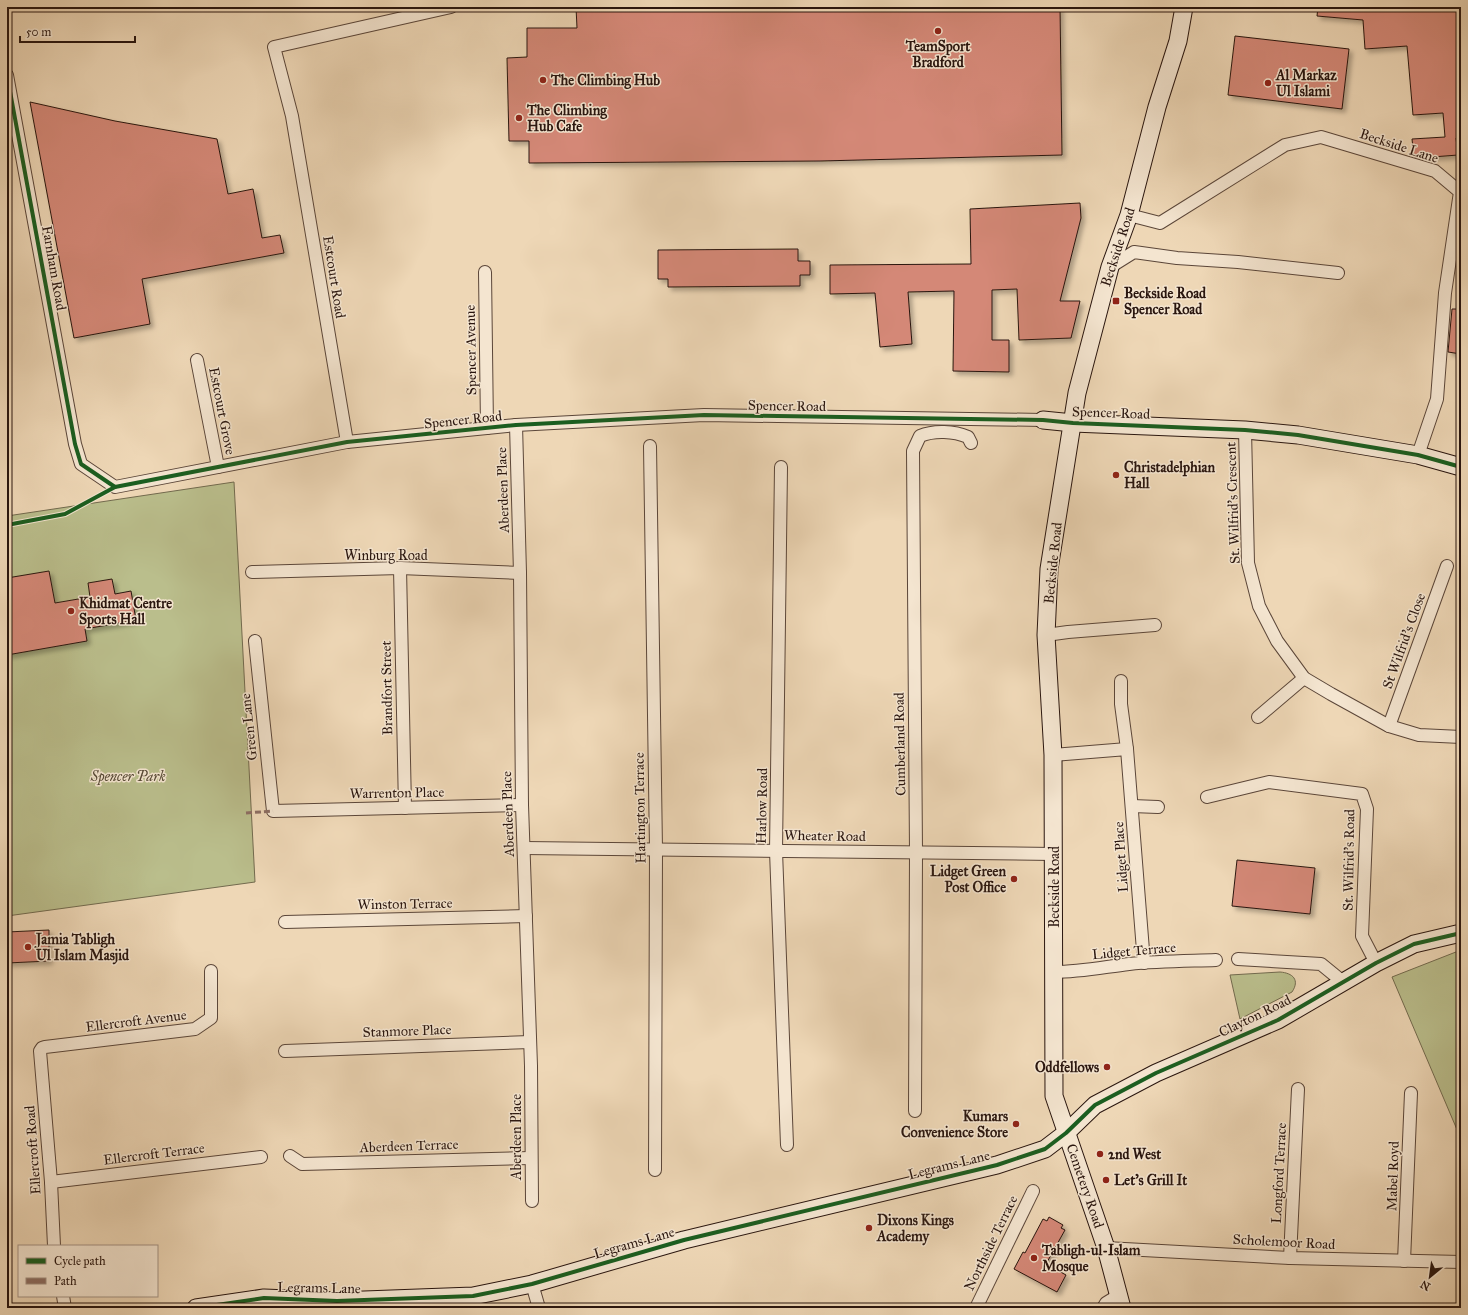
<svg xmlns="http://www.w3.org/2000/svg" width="1468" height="1315" font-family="'IM FELL Great Primer',serif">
<defs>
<filter id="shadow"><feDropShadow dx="3.5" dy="3.5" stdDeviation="2" flood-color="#0004"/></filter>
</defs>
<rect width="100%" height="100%" fill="#eed7b6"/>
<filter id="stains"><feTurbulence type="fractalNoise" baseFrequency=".005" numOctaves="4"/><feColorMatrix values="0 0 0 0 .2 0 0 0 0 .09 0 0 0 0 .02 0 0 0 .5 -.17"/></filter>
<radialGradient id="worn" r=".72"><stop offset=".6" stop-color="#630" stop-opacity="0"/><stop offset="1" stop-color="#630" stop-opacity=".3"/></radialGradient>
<g fill="#babe8c" stroke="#726a4e">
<polygon points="234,482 255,882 7,916 7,516"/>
<polygon points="1461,950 1461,1139 1392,977"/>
<path d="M1280,972C1293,973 1300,980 1292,992L1240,1019L1230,975Z"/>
</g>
<g fill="#d48877" stroke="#2a160f" filter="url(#shadow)">
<polygon points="576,7 1060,7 1062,155 820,161 529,163 529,141 509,141 507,58 527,57 527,28 577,28"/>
<polygon points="1318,7 1461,7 1461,138 1456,138 1458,155 1419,158 1414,157 1412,139 1445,137 1443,113 1413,115 1407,46 1365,49 1363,20 1317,16"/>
<polygon points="1235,36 1349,49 1342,109 1228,95"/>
<polygon points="30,102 115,121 217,139 228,194 253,189 262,238 280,235 284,253 142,279 150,324 74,338"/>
<polygon points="1080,203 1081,218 1060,301 1080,301 1071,338 1019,340 1017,289 992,290 992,340 1009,340 1009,372 953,371 954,291 908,292 912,344 880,347 875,293 830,294 830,265 971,264 970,209"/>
<polygon points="798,249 798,261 810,261 810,275 800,275 800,286 668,287 668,279 658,279 658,250"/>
<polygon points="1452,309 1461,309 1461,354 1448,352"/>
<polygon points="49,571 55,603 90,597 88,583 112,579 115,594 131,591 136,620 85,629 87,641 7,655 7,578"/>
<polygon points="1237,860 1315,868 1310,914 1232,906"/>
<polygon points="49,930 49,961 7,963 7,932"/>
<polygon points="1049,1217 1063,1225 1061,1228 1065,1230 1046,1264 1066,1275 1057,1292 1014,1269 1023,1252 1025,1253 1043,1219 1047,1221"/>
</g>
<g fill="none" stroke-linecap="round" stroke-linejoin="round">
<g stroke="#5b4639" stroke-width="14">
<g id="street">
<polyline points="7,75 75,444 81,464 115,487 347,442 516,425 704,415 1043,420"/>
<polyline points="1129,215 1160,223 1285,145 1321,137 1435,171 1460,192 1445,293 1437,399 1418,455"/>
<polyline points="1110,267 1134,252 1177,258 1238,262 1338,273"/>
<polyline points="485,272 487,428"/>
<polyline points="197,360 218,467"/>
<polyline points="516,425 520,573 522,805 531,1066 532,1201"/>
<polyline points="1245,430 1248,563 1259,606 1277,641 1304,678 1331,694 1389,726 1419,735 1461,737"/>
<polyline points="347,442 292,116 274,47 451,7"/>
<polyline points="650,446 656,849 655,1170"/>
<polyline points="781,467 776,851 787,1145"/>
<polyline points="400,568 405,808"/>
<polyline points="252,572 400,568 520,573"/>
<polyline points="1046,635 1068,632 1155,625"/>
<polyline points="255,641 273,811 522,805"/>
<polyline points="1121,681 1121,704 1127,749"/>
<polyline points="1258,717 1304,678"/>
<polyline points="1389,726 1447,566"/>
<polyline points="1053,755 1127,749 1144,963"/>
<polyline points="1207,797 1269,782 1362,794 1367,809 1362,936 1376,963"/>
<polyline points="1132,806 1158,807"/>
<polyline points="524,848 1053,854"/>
<polyline points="285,922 526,916"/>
<polyline points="1238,959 1321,964 1343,982"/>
<path d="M1054,972C1080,972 1104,967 1129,964C1158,961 1187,961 1216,960"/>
<polyline points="285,1051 530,1042"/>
<path d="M915,1111L916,852L913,451L920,436C934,430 954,431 968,437L971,443"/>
<polyline points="290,1156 302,1164 531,1158"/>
<polyline points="51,1182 261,1157"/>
<polyline points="54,1246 51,1182 40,1051 42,1048 45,1047 195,1029 211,1018 211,971"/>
<polyline points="1106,1248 1290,1258 1461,1262"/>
<polyline points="1290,1258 1298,1089"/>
<polyline points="1404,1261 1411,1093"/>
<polyline points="532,1284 539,1308"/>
<polyline points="63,1296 65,1308"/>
<polyline points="976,1308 1033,1191"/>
<polyline points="1103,1308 1106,1303 1119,1295"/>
</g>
</g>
<g stroke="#2a160f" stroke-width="19">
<g id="secondary">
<polyline points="1043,420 1073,423 1245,430 1298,435 1418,455 1461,467"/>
<polyline points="196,1308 264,1298 337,1301 473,1296 532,1284 684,1240 997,1165 1045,1149 1066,1133 1095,1105 1156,1073 1278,1020 1376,963 1414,944 1461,933"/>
<polyline points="1122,1308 1106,1248 1054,1096 1053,755 1046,635 1049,569 1077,393 1110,267 1129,215 1157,107 1178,41 1184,7"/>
</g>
</g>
<use href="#street" stroke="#f4e5d0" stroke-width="12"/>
<use href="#secondary" stroke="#f4e5d0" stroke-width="17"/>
<polyline stroke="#8d6e63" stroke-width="3" stroke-dasharray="6 3" stroke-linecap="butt" points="246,813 273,811"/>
<g stroke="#f4e5d0" stroke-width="6">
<g id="cycleway">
<polyline points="7,75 75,444 81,464 115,487 347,442 516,425 704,415 1043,420 1073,423 1245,430 1298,435 1418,455 1461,467"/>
<polyline points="7,525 65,514 115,487"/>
<polyline points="196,1308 264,1298 337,1301 473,1296 532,1284 684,1240 997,1165 1045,1149 1066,1133 1095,1105 1156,1073 1278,1020 1376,963 1414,944 1461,933"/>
</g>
</g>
<use href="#cycleway" stroke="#1b5e20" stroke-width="4"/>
</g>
<g fill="#8f2418" stroke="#f4e5d0" stroke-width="1.5">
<circle cx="938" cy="31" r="4"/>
<circle cx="543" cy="80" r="4"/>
<circle cx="1268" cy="83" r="4"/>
<circle cx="519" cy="118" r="4"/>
<rect x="1112" y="297" width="8" height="8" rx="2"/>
<circle cx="1116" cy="475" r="4"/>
<circle cx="71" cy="611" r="4"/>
<circle cx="1014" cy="879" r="4"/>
<circle cx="28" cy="947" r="4"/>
<circle cx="1107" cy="1067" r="4"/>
<circle cx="1016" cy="1124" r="4"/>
<circle cx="1100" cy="1154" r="4"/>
<circle cx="1106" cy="1180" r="4"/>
<circle cx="869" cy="1228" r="4"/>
<circle cx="1034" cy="1258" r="4"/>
</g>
<g text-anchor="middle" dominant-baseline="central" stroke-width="3" stroke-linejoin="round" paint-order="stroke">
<g font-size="14" font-weight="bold" fill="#2a160f" stroke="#f4e5d0" text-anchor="start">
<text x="938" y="46" text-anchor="middle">TeamSport<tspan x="938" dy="16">Bradford</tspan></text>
<text x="1276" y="75">Al Markaz<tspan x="1276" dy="16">Ul Islami</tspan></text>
<text x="551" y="80">The Climbing Hub</text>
<text x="527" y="110">The Climbing<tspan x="527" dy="16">Hub Cafe</tspan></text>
<text x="1124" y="293">Beckside Road<tspan x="1124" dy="16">Spencer Road</tspan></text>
<text x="1124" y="467">Christadelphian<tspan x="1124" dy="16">Hall</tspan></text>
<text x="79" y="603">Khidmat Centre<tspan x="79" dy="16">Sports Hall</tspan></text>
<text x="1006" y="871" text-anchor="end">Lidget Green<tspan x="1006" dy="16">Post Office</tspan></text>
<text x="36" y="939">Jamia Tabligh<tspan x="36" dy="16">Ul Islam Masjid</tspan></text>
<text x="1099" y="1067" text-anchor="end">Oddfellows</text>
<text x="1008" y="1116" text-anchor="end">Kumars<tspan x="1008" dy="16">Convenience Store</tspan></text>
<text x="1108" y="1154">2nd West</text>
<text x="1114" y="1180">Let's Grill It</text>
<text x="877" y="1220">Dixons Kings<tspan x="877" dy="16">Academy</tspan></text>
<text x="1042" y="1250">Tabligh-ul-Islam<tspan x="1042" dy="16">Mosque</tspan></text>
</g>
<g font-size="14" fill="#2a160f" stroke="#f4e5d0">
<text transform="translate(1399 146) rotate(18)">Beckside Lane</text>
<text transform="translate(1118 247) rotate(-72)">Beckside Road</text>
<text transform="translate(54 268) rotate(80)">Farnham Road</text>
<text transform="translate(334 277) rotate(81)">Estcourt Road</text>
<text transform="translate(471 350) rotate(-91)">Spencer Avenue</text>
<text transform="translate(787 406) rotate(1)">Spencer Road</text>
<text transform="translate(222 411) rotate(79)">Estcourt Grove</text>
<text transform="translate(1111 413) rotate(2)">Spencer Road</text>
<text transform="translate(463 420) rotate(-6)">Spencer Road</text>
<text transform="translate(503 490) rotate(-92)">Aberdeen Place</text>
<text transform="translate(1233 503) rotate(-92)">St. Wilfrid's Crescent</text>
<text x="386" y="555">Winburg Road</text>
<text transform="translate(1053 563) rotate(-84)">Beckside Road</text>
<text transform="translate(1404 641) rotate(-70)">St Wilfrid's Close</text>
<text transform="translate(387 688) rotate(-91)">Brandfort Street</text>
<text transform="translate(249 727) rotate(-96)">Green Lane</text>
<text transform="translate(900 744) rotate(-91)">Cumberland Road</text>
<text transform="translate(397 793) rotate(-1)">Warrenton Place</text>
<text transform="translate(762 806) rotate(-89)">Harlow Road</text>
<text transform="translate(640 808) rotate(-91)">Hartington Terrace</text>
<text transform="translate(508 814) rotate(-92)">Aberdeen Place</text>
<text transform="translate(825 836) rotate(1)">Wheater Road</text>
<text transform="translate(1121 857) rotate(-94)">Lidget Place</text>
<text transform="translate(1349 860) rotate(-89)">St. Wilfrid's Road</text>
<text transform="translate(1054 887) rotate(-90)">Beckside Road</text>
<text transform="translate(405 904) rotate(-1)">Winston Terrace</text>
<text transform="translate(1134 951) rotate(-5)">Lidget Terrace</text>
<text transform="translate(1255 1016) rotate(-26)">Clayton Road</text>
<text transform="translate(136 1021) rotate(-7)">Ellercroft Avenue</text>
<text transform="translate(407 1031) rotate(-2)">Stanmore Place</text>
<text transform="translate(516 1137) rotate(-90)">Aberdeen Place</text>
<text transform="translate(409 1146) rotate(-2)">Aberdeen Terrace</text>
<text transform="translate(33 1150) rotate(-94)">Ellercroft Road</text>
<text transform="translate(154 1154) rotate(-7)">Ellercroft Terrace</text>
<text transform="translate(949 1165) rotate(-14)">Legrams Lane</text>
<text transform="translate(1279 1173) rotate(-87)">Longford Terrace</text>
<text transform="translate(1393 1176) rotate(-88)">Mabel Royd</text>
<text transform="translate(1085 1186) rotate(71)">Cemetery Road</text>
<text transform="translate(1284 1242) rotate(3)">Scholemoor Road</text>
<text transform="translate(634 1243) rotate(-16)">Legrams Lane</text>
<text transform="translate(991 1243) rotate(-64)">Northside Terrace</text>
<text transform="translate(319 1288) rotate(1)">Legrams Lane</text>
</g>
<g font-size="14" font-style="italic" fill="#554834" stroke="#f4e5d0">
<text x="128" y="776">Spencer Park</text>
</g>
</g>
<rect width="1468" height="1315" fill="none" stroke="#eed7b6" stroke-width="24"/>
<rect x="8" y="8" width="1452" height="1299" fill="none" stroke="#2a160f" stroke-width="2"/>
<rect x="12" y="12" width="1444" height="1291" fill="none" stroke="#2a160f"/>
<rect x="18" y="1245" width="140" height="52" fill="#f4e5d0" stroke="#a39283"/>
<rect x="26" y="1258" width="20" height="6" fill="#1b5e20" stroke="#a39283"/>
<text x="54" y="1265" font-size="12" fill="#2a160f">Cycle path</text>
<rect x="26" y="1278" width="20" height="6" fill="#8d6e63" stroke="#a39283"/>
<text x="54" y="1285" font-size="12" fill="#2a160f">Path</text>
<g transform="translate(1430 1277) rotate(209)" stroke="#f4e5d0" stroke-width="3" paint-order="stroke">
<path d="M0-3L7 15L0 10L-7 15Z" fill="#2a160f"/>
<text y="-6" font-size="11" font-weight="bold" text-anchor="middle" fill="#2a160f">N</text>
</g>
<path d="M20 36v6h115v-6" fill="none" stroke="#2a160f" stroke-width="2"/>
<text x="26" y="36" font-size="12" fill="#2a160f" stroke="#f4e5d0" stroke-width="3" paint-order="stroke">50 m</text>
<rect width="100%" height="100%" filter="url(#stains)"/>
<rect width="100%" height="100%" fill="url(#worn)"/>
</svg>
